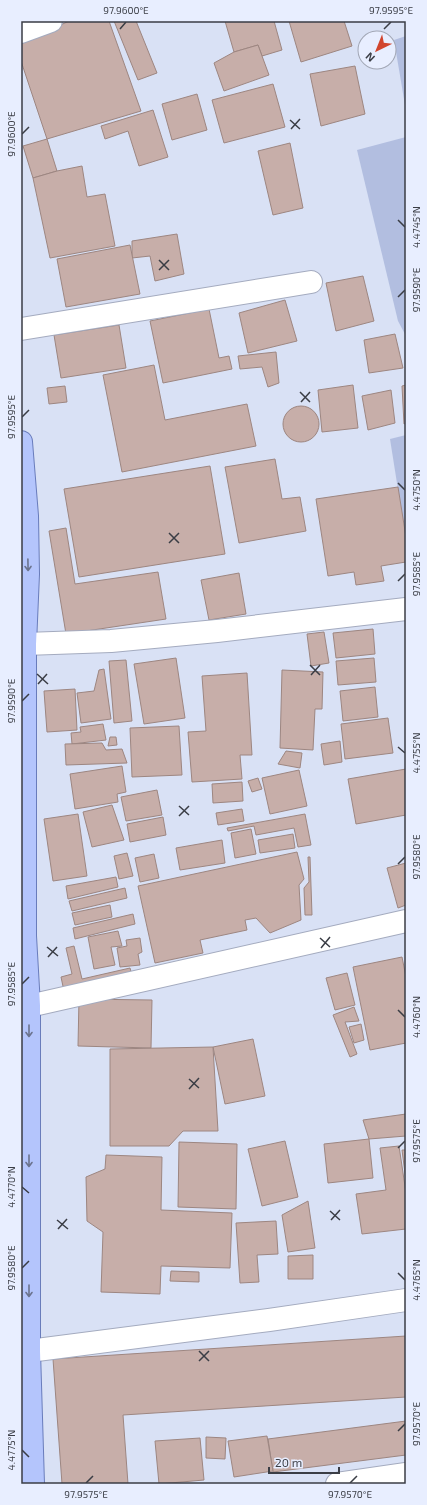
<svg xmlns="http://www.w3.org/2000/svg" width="427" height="1505" font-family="'Exo 2',sans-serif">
<rect width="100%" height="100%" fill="#d9e1f5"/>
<g fill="#b2bee0">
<polygon points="406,36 406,111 394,40"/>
<polygon points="406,137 406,336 398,321 357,150"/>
<polygon points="406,435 406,540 390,439"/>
</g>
<g fill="#c7aea9" stroke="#9d8681">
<polygon points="69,21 109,21 141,111 47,139 21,61 21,44"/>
<polygon points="114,21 136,21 157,73 138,80"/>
<polygon points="225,21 274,21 282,50 262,56 258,45 234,52"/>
<polygon points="289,21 344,21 352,46 301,62"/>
<polygon points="258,45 269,75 224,91 214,63 234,52"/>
<polygon points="355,66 365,114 321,126 310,74"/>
<polygon points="273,84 285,127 224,143 212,100"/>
<polygon points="197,94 207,130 172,140 162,104"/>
<polygon points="153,110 168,157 139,166 128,131 105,139 101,126"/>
<polygon points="47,139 57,171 33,178 23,146"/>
<polygon points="290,143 303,208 273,215 258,151"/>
<polygon points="82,166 87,197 105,194 115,246 50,258 33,178 57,171"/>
<polygon points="177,234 184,274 155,281 150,256 132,258 132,241"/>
<polygon points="130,245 140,294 66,307 57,259"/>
<polygon points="363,276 374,321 336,331 326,283"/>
<polygon points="285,300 297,341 248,353 239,313"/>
<polygon points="209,309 219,358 229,356 232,369 163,383 150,321"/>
<polygon points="119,325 126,368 61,378 54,335"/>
<polygon points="395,334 403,368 369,373 364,340"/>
<polygon points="276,352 279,383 268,387 262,367 240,369 238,356"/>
<polygon points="154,365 165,420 247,404 256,446 122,472 103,375"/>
<polygon points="353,385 358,428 322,432 318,390"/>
<polygon points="406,385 406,423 404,424 402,386"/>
<polygon points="65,386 67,402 49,404 47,388"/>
<polygon points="391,390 395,423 368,430 362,396"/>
<circle cx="301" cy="424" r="18"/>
<polygon points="275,459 282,499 300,497 306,531 239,543 225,467"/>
<polygon points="210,466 225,554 79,577 64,489"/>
<polygon points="398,487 406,537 406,562 381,566 384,581 356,585 354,572 328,576 316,499"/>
<polygon points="66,528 75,584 158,572 166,619 66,634 49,531"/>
<polygon points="239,573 246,614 209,620 201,580"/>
<polygon points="373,629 375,654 336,658 333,633"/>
<polygon points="324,632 329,663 311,666 307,634"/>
<polygon points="176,658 185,718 144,724 134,664"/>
<polygon points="374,658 376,682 338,685 336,661"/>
<polygon points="126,660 132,721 114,723 109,661"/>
<polygon points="104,669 111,719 81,723 77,693 94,691 99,670"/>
<polygon points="282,670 323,672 322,709 315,709 313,750 280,748"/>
<polygon points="247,673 252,755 240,755 242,779 192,782 188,732 206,731 202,676"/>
<polygon points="375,687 378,717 343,721 340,691"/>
<polygon points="75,689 77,730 47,732 44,691"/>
<polygon points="388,718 393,753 345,759 341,724"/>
<polygon points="103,724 106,740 72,744 71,733 81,732 80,727"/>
<polygon points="179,726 182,775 132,777 130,728"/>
<polygon points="110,737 116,737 117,745 108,746"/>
<polygon points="340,741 342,762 324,765 321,744"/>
<polygon points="102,743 106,750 122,749 127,763 66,765 65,744"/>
<polygon points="286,751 302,753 300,768 278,764"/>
<polygon points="122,766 126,792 117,794 118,802 75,809 70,774"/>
<polygon points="406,769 406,815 356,824 348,779"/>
<polygon points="299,770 307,806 270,814 262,778"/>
<polygon points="258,778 262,789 252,792 248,781"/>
<polygon points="242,782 243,801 213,803 212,784"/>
<polygon points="157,790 162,815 126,821 121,797"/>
<polygon points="112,805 124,840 92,847 83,812"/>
<polygon points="242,809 244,821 218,825 216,813"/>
<polygon points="78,814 87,876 53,881 44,819"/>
<polygon points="305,814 311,845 298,847 294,828 256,835 254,826 228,831 227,828"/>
<polygon points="163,817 166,835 130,842 127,824"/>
<polygon points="251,829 256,854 235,858 231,833"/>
<polygon points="293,834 295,848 260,853 258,840"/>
<polygon points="222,840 225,863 180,870 176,848"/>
<polygon points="297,852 304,879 299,885 301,920 270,933 256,918 245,920 247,930 200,940 203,953 155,963 138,886"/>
<polygon points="127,853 133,876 119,879 114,856"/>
<polygon points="154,854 159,878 140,882 135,858"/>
<polygon points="308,857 310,857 312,915 305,915 304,888 309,882"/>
<polygon points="406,863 406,905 398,908 387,868"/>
<polygon points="116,877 118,887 68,899 66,886"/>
<polygon points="125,888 127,898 72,911 69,901"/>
<polygon points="110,905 112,917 75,925 72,913"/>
<polygon points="133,914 135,924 75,939 73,928"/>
<polygon points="118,931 122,946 111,947 115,965 94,969 88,937"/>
<polygon points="140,938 142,952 138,954 140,965 120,967 117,948 127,946 126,940"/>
<polygon points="74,946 82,979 130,968 132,975 64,991 61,977 72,974 66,948"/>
<polygon points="402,957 406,977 406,1043 370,1050 353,967"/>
<polygon points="347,973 355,1005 335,1010 326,978"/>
<polygon points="79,999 152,1000 151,1048 78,1046"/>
<polygon points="354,1007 359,1021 345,1022 357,1054 350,1057 333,1015"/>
<polygon points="361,1024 364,1040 354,1043 349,1027"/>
<polygon points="253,1039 265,1096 225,1104 213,1047"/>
<polygon points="213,1047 218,1131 183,1131 169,1146 110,1146 110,1049"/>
<polygon points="406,1114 406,1136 369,1139 363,1120"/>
<polygon points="369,1139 373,1178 328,1183 324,1144"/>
<polygon points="285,1141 298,1197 262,1206 248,1149"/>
<polygon points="179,1142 237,1144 236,1209 178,1207"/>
<polygon points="399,1146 406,1193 406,1229 362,1234 356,1194 386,1190 380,1148"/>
<polygon points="402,1150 406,1150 406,1181"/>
<polygon points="106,1155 162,1157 161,1210 232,1213 230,1268 161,1266 160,1294 101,1292 103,1232 87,1221 86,1177 105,1169"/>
<polygon points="308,1201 315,1248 288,1252 282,1215"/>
<polygon points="276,1221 278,1254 257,1255 259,1282 240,1283 236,1223"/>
<polygon points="313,1255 313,1279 288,1279 288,1256"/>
<polygon points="171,1271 199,1272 199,1282 170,1281"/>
<polygon points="406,1336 406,1397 123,1415 128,1484 62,1484 53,1359"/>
<polygon points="406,1421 406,1455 273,1472 268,1439"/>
<polygon points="267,1436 273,1471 234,1477 228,1441"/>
<polygon points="206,1437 226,1438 225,1459 206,1458"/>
<polygon points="200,1438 204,1480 159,1484 155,1441"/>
</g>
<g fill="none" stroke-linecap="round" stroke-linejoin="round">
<g stroke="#a4abbf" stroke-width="24">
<g id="minor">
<polyline points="21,32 51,21"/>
<polyline points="21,329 311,282"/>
<polyline points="25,644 111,641 217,631 406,609"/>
<polyline points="29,1006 406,921"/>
<polyline points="337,1484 406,1474"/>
</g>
</g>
<g stroke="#a4abbf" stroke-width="24">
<polyline id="tertiary" points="29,1351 269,1320 406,1300"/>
</g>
<g stroke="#697cbb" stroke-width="24">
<polyline id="primary" points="21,442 27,516 28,574 25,644 25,936 29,1006 29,1351 33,1484"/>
</g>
<use href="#minor" stroke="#fff" stroke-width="22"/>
<use href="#tertiary" stroke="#fff" stroke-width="22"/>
<use href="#primary" stroke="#b4c5fc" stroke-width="22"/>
</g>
<defs><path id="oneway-shaft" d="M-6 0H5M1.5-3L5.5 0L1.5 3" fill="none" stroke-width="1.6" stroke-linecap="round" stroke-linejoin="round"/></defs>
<g stroke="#6b738e">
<use href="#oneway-shaft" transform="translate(28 565) rotate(89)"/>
<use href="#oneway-shaft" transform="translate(29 1031) rotate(90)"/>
<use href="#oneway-shaft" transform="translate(29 1161) rotate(90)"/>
<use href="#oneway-shaft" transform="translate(29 1291) rotate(90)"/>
</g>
<path fill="none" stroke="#3a3d45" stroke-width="1.5" d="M120,29L126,22M384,29L391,22M290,120L300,129M291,129L300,119M22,134L29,127M398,220L405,227M159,260L169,270M159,270L169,260M398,297L405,290M300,392L310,402M301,402L310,392M22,417L29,410M398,483L405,490M169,533L179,543M169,543L179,533M398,581L405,574M310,665L320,675M37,674L48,684M311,675L320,665M38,684L47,674M22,701L29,694M398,747L405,753M179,806L189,815M179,816L189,806M398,864L405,857M320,938L330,947M47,947L58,956M321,948L330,937M48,957L57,947M22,984L29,977M398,1010L405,1017M189,1079L199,1088M189,1089L199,1078M398,1148L405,1141M22,1187L29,1193M330,1211L340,1220M57,1220L68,1229M331,1220L340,1210M58,1229L67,1219M22,1268L29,1261M398,1273L405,1280M199,1351L209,1361M199,1361L209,1351M398,1431L405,1424M22,1450L29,1457M86,1483L93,1476M350,1483L357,1476"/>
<rect width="427" height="1505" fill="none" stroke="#e8eeff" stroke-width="44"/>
<g transform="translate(377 50) rotate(223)"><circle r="19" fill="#e8eeff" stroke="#a2a7b5"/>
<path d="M0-3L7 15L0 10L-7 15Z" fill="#d1452e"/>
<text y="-6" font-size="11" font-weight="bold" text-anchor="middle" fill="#3a3d45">N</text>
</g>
<path d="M269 1467v6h70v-6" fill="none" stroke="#3a3d45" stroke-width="2"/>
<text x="275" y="1467" font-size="12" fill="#3a3d45" stroke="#e8eeff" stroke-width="3" paint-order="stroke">20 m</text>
<rect x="22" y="22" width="383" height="1461" fill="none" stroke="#3a3d45" stroke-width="1.5"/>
<g font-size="10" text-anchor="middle" fill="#3a3d45">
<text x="126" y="14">97.9600°E</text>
<text x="391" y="14">97.9595°E</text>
<text transform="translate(11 134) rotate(-90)" y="4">97.9600°E</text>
<text transform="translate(416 227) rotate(-90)" y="4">4.4745°N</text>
<text transform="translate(416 290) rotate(-90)" y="4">97.9590°E</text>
<text transform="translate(11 417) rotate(-90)" y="4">97.9595°E</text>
<text transform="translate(416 490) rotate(-90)" y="4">4.4750°N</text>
<text transform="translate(416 574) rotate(-90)" y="4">97.9585°E</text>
<text transform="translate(11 701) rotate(-90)" y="4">97.9590°E</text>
<text transform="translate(416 753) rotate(-90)" y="4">4.4755°N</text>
<text transform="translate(416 857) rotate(-90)" y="4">97.9580°E</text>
<text transform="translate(11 984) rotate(-90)" y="4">97.9585°E</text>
<text transform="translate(416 1017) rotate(-90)" y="4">4.4760°N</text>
<text transform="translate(416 1141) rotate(-90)" y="4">97.9575°E</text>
<text transform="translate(11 1187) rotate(-90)" y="4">4.4770°N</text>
<text transform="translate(11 1268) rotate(-90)" y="4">97.9580°E</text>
<text transform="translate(416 1280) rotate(-90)" y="4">4.4765°N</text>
<text transform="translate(416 1424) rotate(-90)" y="4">97.9570°E</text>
<text transform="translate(11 1450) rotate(-90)" y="4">4.4775°N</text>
<text x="86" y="1498">97.9575°E</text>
<text x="350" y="1498">97.9570°E</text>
</g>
</svg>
